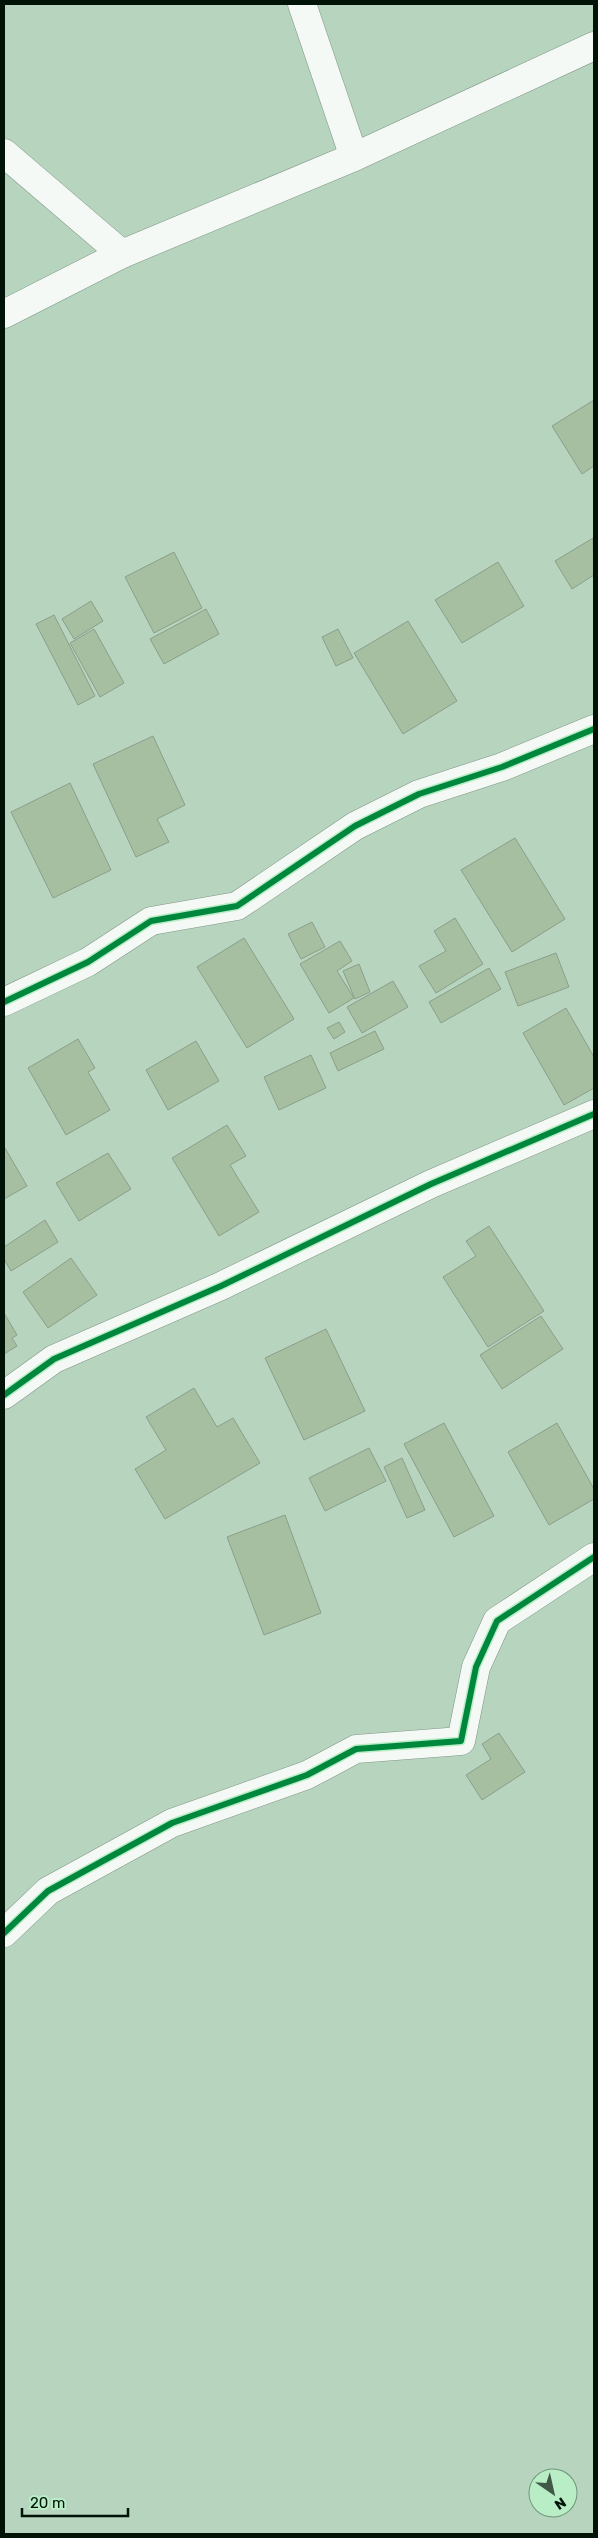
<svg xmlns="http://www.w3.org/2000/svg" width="598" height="2538" font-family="Rubik,sans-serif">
<rect width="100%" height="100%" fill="#b7d4bf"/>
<g fill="#a6bfa1" stroke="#8b9e8b">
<polygon points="594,400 594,466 582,474 552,426"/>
<polygon points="593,538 594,575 572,589 555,561"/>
<polygon points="174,552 202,608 154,633 125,577"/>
<polygon points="498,562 524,606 462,643 435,600"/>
<polygon points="91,601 103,621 74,639 62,619"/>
<polygon points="206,609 219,634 164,664 150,639"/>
<polygon points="54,615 95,696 78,705 36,624"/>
<polygon points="408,621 457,701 403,734 354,653"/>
<polygon points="94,629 124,683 100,697 70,643"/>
<polygon points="338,629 353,658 336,666 322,637"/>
<polygon points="153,736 185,805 157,819 169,842 136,857 93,764"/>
<polygon points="70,783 111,870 53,898 11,812"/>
<polygon points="515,838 565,919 512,952 461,870"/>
<polygon points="455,918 483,964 436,993 419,966 446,951 434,931"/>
<polygon points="312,922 325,947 301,959 288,934"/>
<polygon points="244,938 294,1019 247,1048 197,967"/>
<polygon points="340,941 352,961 337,971 354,998 329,1013 300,964"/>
<polygon points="556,953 569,987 518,1006 505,972"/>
<polygon points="359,964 370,992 355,999 343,971"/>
<polygon points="489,968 501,989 441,1023 429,1002"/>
<polygon points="393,981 408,1007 362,1033 347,1007"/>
<polygon points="566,1008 594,1057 594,1088 564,1105 523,1033"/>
<polygon points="339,1022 345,1032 334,1039 327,1028"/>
<polygon points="375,1031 384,1049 338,1071 330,1053"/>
<polygon points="78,1039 95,1068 88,1072 110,1110 66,1135 28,1068"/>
<polygon points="196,1041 219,1081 168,1110 146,1070"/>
<polygon points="311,1055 326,1088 279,1110 264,1077"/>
<polygon points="227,1125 246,1156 230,1165 259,1212 219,1236 172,1158"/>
<polygon points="5,1148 27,1186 4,1199 4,1149"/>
<polygon points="108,1153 131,1189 79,1221 56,1183"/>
<polygon points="45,1220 58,1242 11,1271 4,1259 4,1247"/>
<polygon points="489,1226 544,1311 488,1347 443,1277 476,1256 466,1241"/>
<polygon points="71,1258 97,1295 48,1328 23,1292"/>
<polygon points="4,1313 17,1335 12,1338 17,1346 4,1354"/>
<polygon points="541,1316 563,1349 502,1389 480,1355"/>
<polygon points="326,1329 365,1411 304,1440 265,1358"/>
<polygon points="194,1388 217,1427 233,1418 260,1463 165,1519 135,1469 166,1450 146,1417"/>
<polygon points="444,1423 494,1516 454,1537 404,1444"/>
<polygon points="557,1423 594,1489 594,1499 549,1525 508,1452"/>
<polygon points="369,1448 386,1481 325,1511 309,1478"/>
<polygon points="402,1458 425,1510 407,1518 384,1467"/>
<polygon points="285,1515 321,1613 264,1635 227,1537"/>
<polygon points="499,1733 525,1772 482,1800 466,1775 491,1759 482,1744"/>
</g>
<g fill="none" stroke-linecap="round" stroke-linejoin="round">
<g stroke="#7f9686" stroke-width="29">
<g id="minor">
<polyline points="302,4 354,157"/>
<polyline points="4,153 122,254"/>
<polyline points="4,314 122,254 354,157 594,46"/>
<polyline points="4,1002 88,962 151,921 237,906 355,826 419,794 502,767 594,729"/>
<polyline points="4,1395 54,1359 221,1286 431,1184 594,1114"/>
<polyline points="4,1933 48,1891 172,1823 307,1775 356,1749 461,1741 476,1667 497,1621 594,1557"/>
</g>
</g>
<use href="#minor" stroke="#f4f9f5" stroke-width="28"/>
<g stroke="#b8edc6" stroke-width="9">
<g id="cycleway">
<polyline points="4,1002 88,962 151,921 237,906 355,826 419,794 502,767 594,729"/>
<polyline points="4,1395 54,1359 221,1286 431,1184 594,1114"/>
<polyline points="4,1933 48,1891 172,1823 307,1775 356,1749 461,1741 476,1667 497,1621 594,1557"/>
</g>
</g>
<use href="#cycleway" stroke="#00873e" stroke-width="6"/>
</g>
<rect width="598" height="2538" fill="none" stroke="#011306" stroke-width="10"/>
<g transform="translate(553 2493) rotate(146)"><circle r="24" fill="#b8edc6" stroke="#6f9679"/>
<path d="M0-4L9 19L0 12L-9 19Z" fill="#415747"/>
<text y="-8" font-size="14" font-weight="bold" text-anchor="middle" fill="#011306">N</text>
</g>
<path d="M22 2508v8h106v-8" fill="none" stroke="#011306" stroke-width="2.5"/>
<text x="30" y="2508" font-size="15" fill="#011306" stroke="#b8edc6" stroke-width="4" paint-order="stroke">20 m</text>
</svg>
